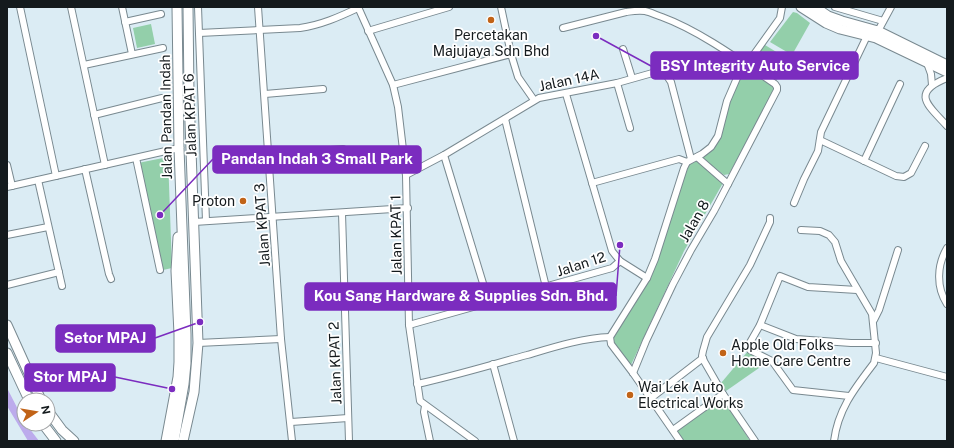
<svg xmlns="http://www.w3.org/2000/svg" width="954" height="448" font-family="'Public Sans',sans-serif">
<rect width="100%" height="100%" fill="#dbecf4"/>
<g fill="#93cfaa">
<polygon points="793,12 797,13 810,23 792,55 770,42"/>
<polygon points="151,24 155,44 137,48 133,28"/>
<polygon points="765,45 791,61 776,81 751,64"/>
<polygon points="751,70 773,85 773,93 729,174 724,175 702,158 715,146 732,97 741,76"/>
<polygon points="168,157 172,268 163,270 138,163"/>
<polygon points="697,161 723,183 684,251 631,365 614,343 614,337 651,278 688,165"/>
<polygon points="748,351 769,361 726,391 721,383"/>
<polygon points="723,397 750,441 682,441 675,431"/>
</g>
<polygon fill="#bcabec" points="7,388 24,421 24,424 26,424 39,441 28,441 7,406"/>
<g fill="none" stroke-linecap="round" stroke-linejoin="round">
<g stroke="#798990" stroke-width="8">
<g id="street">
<polyline points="20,7 56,176"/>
<polyline points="71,7 105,165"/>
<polyline points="122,7 132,54"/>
<polyline points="198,7 206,221"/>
<polyline points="258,7 281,339 292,441"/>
<polyline points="358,7 393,85 398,107 406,175 409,325 420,401 475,441"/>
<polyline points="501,7 511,54 518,77 534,100"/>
<polyline points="835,7 883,21"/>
<polyline points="125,22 161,14"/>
<path d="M563,28L626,12C633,11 638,10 645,11C650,12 656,15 662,17C700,31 741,61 775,84L777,87V90L714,211L691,250L673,284L646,341L633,373"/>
<polyline points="368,31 449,7"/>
<polyline points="878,31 891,7"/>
<path d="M199,33L300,28C321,25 339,17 358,8"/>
<polyline points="623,49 632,78"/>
<polyline points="927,63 931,74 932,85"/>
<polyline points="84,65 163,48"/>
<path d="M947,78C910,93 928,105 947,126"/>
<polyline points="617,83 630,128"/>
<polyline points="393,85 511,54"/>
<polyline points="265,94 323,89"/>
<polyline points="566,94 612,251 620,261 647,278"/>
<polyline points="94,115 162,98"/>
<polyline points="505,119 546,287"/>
<polyline points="820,140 896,176 904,177 911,173 925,146"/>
<polyline points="269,155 343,149"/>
<polyline points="444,155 489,303"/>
<polyline points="697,157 728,184"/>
<polyline points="136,158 160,270"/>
<polyline points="864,161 900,84"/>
<polyline points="7,165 12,186"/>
<polyline points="85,169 109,274 111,279"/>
<polyline points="406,175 444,155 539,98 617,83 656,72 665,73 671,82 691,159"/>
<polyline points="38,180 62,286"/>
<polyline points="592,183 679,159 687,162"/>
<polyline points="7,187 179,148"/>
<polyline points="794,203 804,179 818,151 821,132 867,36"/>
<polyline points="342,213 349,441"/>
<polyline points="194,222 408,208"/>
<path d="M801,230L820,231L829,235L835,242L841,261L872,314L876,353L874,363C855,388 838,409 834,441"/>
<polyline points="7,235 48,227"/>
<path d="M947,248C937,265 936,287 947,304"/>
<polyline points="7,285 59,272"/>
<polyline points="874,320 879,310 898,250"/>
<polyline points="409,325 612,268 620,261"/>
<polyline points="760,325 796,339 851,343 876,343"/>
<polyline points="198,343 281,339"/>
<polyline points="876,358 947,377"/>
<polyline points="493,364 514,441"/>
<path d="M417,384C454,376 490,365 527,355C554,347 582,338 610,337"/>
<polyline points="849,396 793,390 772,361 750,350 748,346 760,325 780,276 808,287 857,290"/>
<polyline points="651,398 703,358"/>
<polyline points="425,406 424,412 430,441"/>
<polyline points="291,422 348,418"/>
<polyline points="673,430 723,394"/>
<polyline points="680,441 633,373 611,344 610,337 647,278 655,259 684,168 687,162 702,154 711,147 718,136 727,101 737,78 780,18 782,7"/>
<polyline points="755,441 723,394 704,361 702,356 703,351 707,337 750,265 770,222 770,218"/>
</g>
</g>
<g stroke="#798990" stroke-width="11">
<g id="secondary">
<polyline points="801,7 826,23 840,29 876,38 947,72"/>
<polyline points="815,7 828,16 842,21 878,31 947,65"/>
<polyline points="7,325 41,400"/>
<polyline points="7,353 29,400"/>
<polyline points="48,411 62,430 74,441"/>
<polyline points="43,424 56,441"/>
<polyline points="166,441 178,377 179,362 179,334 176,271 178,237"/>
<polyline points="174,441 184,384 186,363 186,334 179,148 177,7"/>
<polyline points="183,441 194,392 198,343 189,95 188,7"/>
</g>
</g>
<use href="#street" stroke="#fff" stroke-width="6"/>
<use href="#secondary" stroke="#fff" stroke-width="9"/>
</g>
<g fill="#c16317" stroke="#fff" stroke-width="1.5">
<circle cx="491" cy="20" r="4"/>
<circle cx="243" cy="201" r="4"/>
<circle cx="723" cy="353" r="4"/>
<circle cx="630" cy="395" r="4"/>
</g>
<g text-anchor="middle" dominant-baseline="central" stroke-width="3.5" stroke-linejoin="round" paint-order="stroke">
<g font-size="14" fill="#141a1d" stroke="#fff" text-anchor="start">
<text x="491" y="35" text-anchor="middle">Percetakan<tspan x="491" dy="16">Majujaya Sdn Bhd</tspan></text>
<text x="235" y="201" text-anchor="end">Proton</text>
<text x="731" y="345">Apple Old Folks<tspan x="731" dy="16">Home Care Centre</tspan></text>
<text x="638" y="387">Wai Lek Auto<tspan x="638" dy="16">Electrical Works</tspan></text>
</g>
<g font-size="14" fill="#141a1d" stroke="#fff">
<text transform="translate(569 80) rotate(-12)">Jalan 14A</text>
<text transform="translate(190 115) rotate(-92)">Jalan KPAT 6</text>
<text transform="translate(166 117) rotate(-91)">Jalan Pandan Indah</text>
<text transform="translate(694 221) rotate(-60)">Jalan 8</text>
<text transform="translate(262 225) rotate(-94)">Jalan KPAT 3</text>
<text transform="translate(396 235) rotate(-91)">Jalan KPAT 1</text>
<text transform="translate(581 264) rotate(-18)">Jalan 12</text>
<text transform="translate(335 363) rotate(-92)">Jalan KPAT 2</text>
</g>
</g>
<path fill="none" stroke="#7b2cbf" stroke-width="1.5" d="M596 36L651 66M160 215L213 159M620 245L616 296M200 322L155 338M172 389L115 377"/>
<g fill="#7b2cbf" stroke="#fff" stroke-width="1.5">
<circle cx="596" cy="36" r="4"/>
<circle cx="160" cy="215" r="4"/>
<circle cx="620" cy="245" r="4"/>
<circle cx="200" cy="322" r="4"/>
<circle cx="172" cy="389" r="4"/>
</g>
<g fill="#7b2cbf" stroke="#7b2cbf" stroke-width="1.5">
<rect x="651" y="52" width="207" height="27" rx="4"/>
<rect x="213" y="146" width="208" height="27" rx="4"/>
<rect x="305" y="283" width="311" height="27" rx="4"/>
<rect x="56" y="325" width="99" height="27" rx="4"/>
<rect x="25" y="364" width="90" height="27" rx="4"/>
</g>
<g font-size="15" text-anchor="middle" font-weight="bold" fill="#fff">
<text x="755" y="71">BSY Integrity Auto Service</text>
<text x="317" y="164">Pandan Indah 3 Small Park</text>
<text x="461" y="301">Kou Sang Hardware &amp; Supplies Sdn. Bhd.</text>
<text x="105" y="343">Setor MPAJ</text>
<text x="70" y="382">Stor MPAJ</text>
</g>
<rect width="954" height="448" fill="none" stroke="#141a1d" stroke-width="16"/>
<g transform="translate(36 412) rotate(78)"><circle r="19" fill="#ffffff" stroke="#a1a3a5"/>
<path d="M0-3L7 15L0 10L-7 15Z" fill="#c16317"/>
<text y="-6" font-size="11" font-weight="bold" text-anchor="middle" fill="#141a1d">N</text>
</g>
</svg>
